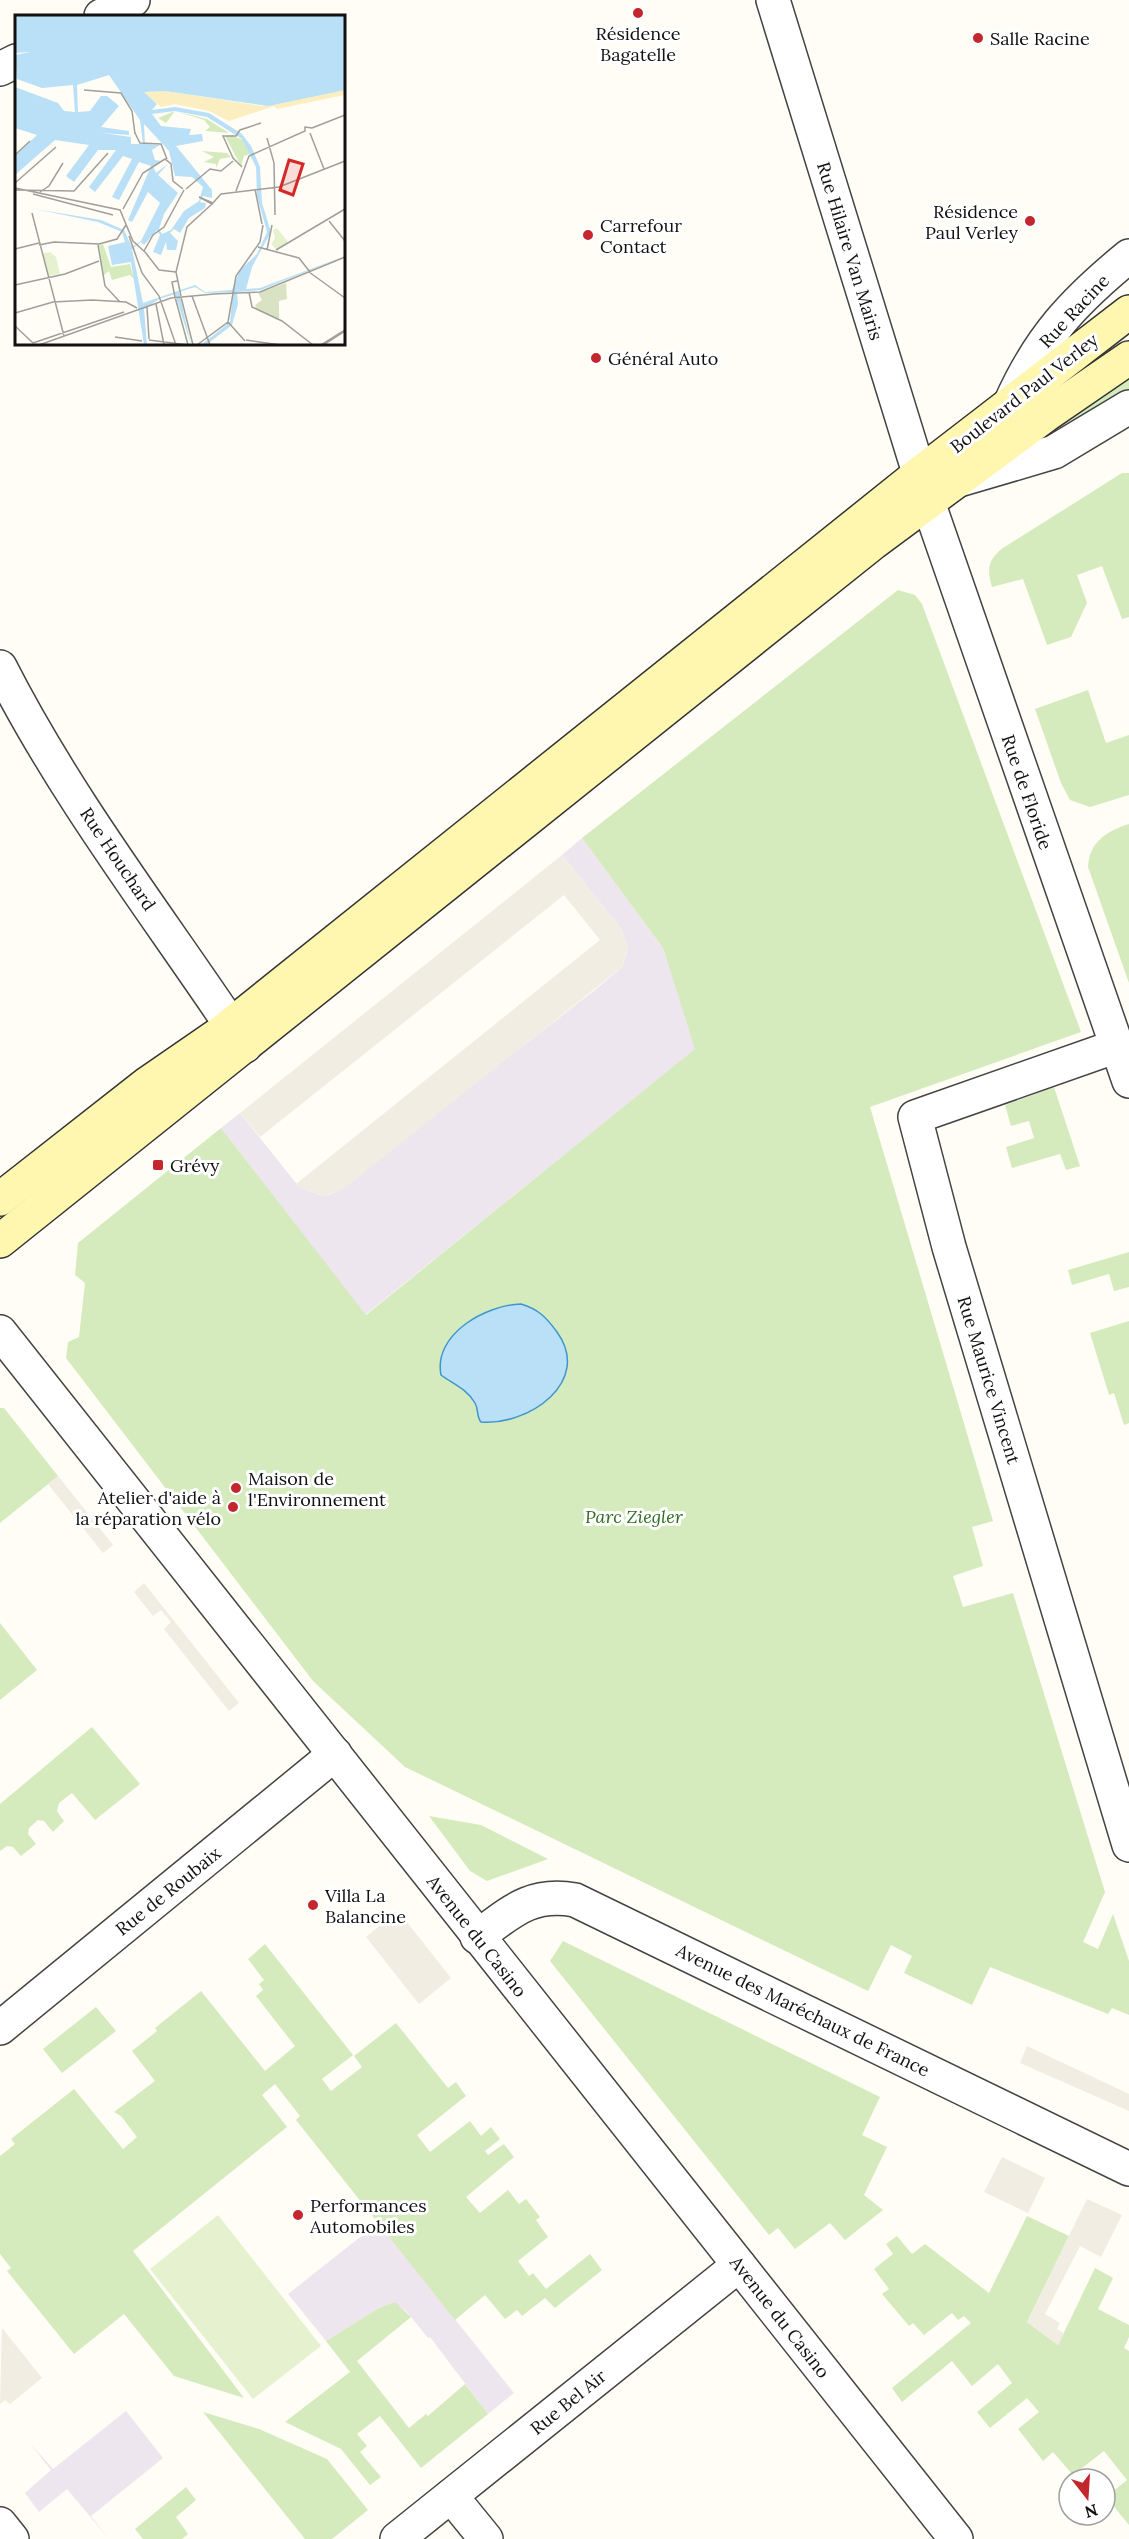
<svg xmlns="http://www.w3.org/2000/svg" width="1129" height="2539" font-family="Lora,serif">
<rect width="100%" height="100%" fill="#fffdf5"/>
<g fill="#eee6ef">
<polygon points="582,838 663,948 696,1049 365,1315 221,1128 240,1113 300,1188 323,1196 334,1193 596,989 622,967 628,949 622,930 562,855"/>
<polygon points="378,2223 514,2393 488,2414 430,2337 428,2338 407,2312 395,2303 379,2308 326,2341 288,2294"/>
<polygon points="126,2411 163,2458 91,2516 109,2539 67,2489 39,2512 25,2493 51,2470 29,2442 53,2469"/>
</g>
<g fill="#d5ebbd">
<polygon points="1129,371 1129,394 1056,439 1030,438"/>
<path d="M1122,473H1129V617L1122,619L1102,566L1077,575L1087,603L1071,637L1047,645L1023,579L992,587C987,570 987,560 1003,548Z"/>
<polygon points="898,590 915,595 922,604 1081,1032 870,1107 993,1521 972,1527 983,1566 953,1576 963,1607 1013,1593 1105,1892 1083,1942 1098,1949 1113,1914 1129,1961 1129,2015 1112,2008 1108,2014 990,1967 972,2005 904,1973 912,1956 891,1945 868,1991 405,1767 313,1681 66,1358 68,1342 79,1337 85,1283 75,1275 78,1243 221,1128 366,1315 695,1049 663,948 582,838"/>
<polygon points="1088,690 1106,743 1129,735 1129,795 1090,807 1070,800 1061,783 1035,709"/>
<path d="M1129,824V983L1088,867C1089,842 1107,831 1129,824Z"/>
<polygon points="1054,1087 1080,1166 1066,1170 1060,1154 1012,1168 1006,1147 1034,1138 1029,1121 1011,1126 1005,1105"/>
<polygon points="1129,1252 1129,1287 1114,1291 1109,1274 1072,1285 1068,1270"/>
<polygon points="1129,1321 1129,1423 1124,1425 1114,1393 1109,1395 1090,1333"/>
<polygon points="0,1408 4,1408 58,1476 0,1523"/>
<polygon points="0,1623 37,1670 0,1700"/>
<polygon points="92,1727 140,1784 95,1820 72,1793 59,1803 57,1811 64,1821 53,1832 44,1821 38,1820 29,1828 28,1834 36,1844 21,1856 13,1847 7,1846 0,1851 0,1804"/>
<polygon points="429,1816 481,1825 548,1859 487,1881 470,1871"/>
<polygon points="563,1941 880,2097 862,2135 887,2147 864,2195 883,2210 845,2240 830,2223 795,2249 778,2228 769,2235 550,1961"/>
<polygon points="265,1944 353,2055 322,2079 331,2091 362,2067 354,2056 396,2023 448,2088 456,2082 466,2096 417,2135 430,2152 470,2121 481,2136 491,2127 500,2139 485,2151 488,2155 504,2144 514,2157 466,2197 480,2213 508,2190 519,2204 526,2199 540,2217 536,2220 548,2237 518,2261 529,2276 533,2273 546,2289 590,2254 602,2270 555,2308 545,2298 522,2316 517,2310 505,2319 485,2295 455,2320 296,2120 300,2116 275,2084 262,2095 287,2127 133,2251 244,2398 174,2376 124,2314 74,2354 7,2271 11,2268 0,2254 0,2156 15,2144 11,2139 74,2089 123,2149 137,2137 121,2116 114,2112 155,2081 132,2051 157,2031 155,2028 201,1991 265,2071 295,2046 256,1996 263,1990 259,1984 264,1980 248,1959"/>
<polygon points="96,2007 116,2031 62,2073 43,2049"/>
<polygon points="1027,2216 1069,2236 1027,2322 1058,2345 1095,2268 1113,2278 1098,2309 1129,2325 1129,2337 1124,2348 1129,2351 1129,2525 1106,2497 1127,2480 1104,2451 1073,2475 1053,2452 1043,2461 1018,2429 1039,2412 1027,2398 990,2428 977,2412 1012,2383 998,2364 972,2386 952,2361 902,2402 892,2388 971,2323 964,2316 958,2320 952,2313 924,2335 913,2323 909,2326 882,2294 889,2289 874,2269 893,2254 886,2244 897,2236 912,2254 925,2244 989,2293"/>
<polygon points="395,2302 411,2317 357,2361 409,2428 426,2414 428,2416 465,2384 488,2414 421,2468 380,2416 357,2434 367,2446 360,2452 381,2477 370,2485 341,2449 285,2422 350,2372 326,2341 379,2308"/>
<polygon points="203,2412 259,2429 327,2459 368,2510 332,2539 305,2539"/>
<polygon points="186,2487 196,2500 176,2517 188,2534 182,2539 143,2539 135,2529"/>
</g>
<polygon fill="#e6f2cf" points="218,2215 321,2346 253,2399 150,2269"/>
<g fill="#f1ede2">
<polygon points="562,855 622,930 628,949 622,967 342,1190 323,1196 300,1188 296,1184 600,940 564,895 260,1137 240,1113"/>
<polygon points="58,1476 113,1545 103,1553 48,1484"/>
<polygon points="144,1583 239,1703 229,1711 164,1629 171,1622 161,1610 153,1616 134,1592"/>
<polygon points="398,1911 451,1978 419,2004 366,1937"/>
<polygon points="1027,2046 1129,2094 1129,2111 1020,2063"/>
<polygon points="1002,2157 1045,2178 1028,2213 984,2192"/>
<polygon points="1087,2199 1122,2215 1101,2257 1080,2246 1045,2314 1060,2323 1057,2329 1064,2333 1058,2345 1027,2322"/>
<polygon points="2,2328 42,2378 10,2404 5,2400 0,2404"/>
</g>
<path fill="#b9e0f7" stroke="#3f96cf" stroke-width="1.5" d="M521,1304C538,1309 546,1317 557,1332C593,1382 528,1426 481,1422C476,1416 479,1410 475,1403C467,1389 453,1384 441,1375C433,1334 486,1305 521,1304Z"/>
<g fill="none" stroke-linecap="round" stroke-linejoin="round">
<g stroke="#444" stroke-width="36">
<g id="street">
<polyline points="773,0 928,502 1129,1081"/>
<polyline points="101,16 133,0"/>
<polyline points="0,69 16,61"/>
<path d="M1010,404C1039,338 1074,301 1129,256"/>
<polyline points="959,480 1054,452 1129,407"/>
<path d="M0,667C68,801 162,921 245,1046"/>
<polyline points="1117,1046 915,1117 949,1247 1129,1845"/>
<polyline points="0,1332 956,2539"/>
<path d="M477,1937C511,1912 531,1892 575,1900L1129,2169"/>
<polyline points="0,2028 335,1754"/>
<polyline points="451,2496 486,2539"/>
<polyline points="0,2524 12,2539"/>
<polyline points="397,2539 739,2265"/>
</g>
</g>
<g stroke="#333" stroke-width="36">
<g id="secondary">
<polyline points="0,1199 148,1083 222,1032 919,474 1129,312"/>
<polyline points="0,1241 873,543 1046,415 1129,358"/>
</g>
</g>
<use href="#street" stroke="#fff" stroke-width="33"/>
<use href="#secondary" stroke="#fff6b0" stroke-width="33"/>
</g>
<g fill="#c4262e" stroke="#fff" stroke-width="2">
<circle cx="638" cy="13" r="6"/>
<circle cx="978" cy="38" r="6"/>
<circle cx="1030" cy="221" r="6"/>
<circle cx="588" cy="235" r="6"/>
<circle cx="596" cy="358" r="6"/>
<rect x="152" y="1159" width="12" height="12" rx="3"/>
<circle cx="236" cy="1488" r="6"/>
<circle cx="233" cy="1507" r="6"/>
<circle cx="313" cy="1905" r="6"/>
<circle cx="298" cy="2215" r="6"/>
</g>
<g text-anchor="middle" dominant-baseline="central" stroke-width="6" stroke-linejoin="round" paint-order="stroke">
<g font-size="18" fill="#111" stroke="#fff" text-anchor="start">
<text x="638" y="33" text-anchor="middle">Résidence<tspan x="638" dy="21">Bagatelle</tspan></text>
<text x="990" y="38">Salle Racine</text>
<text x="1018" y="211" text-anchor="end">Résidence<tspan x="1018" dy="21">Paul Verley</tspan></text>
<text x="600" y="225">Carrefour<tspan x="600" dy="21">Contact</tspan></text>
<text x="608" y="358">Général Auto</text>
<text x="170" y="1165">Grévy</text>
<text x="248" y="1478">Maison de<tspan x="248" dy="21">l'Environnement</tspan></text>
<text x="221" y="1497" text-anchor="end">Atelier d'aide à<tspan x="221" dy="21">la réparation vélo</tspan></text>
<text x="325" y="1895">Villa La<tspan x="325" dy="21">Balancine</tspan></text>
<text x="310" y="2205">Performances<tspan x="310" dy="21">Automobiles</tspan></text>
</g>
<g font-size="18" fill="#111" stroke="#fff">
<text transform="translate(850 251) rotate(73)">Rue Hilaire Van Mairis</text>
<text transform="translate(1074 311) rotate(-47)">Rue Racine</text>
<text transform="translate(1024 393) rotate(-38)">Boulevard Paul Verley</text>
<text transform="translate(1027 792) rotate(71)">Rue de Floride</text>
<text transform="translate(118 859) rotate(56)">Rue Houchard</text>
<text transform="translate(989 1380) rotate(73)">Rue Maurice Vincent</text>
<text transform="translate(168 1891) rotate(-39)">Rue de Roubaix</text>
<text transform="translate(477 1936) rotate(52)">Avenue du Casino</text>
<text transform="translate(803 2010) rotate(26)">Avenue des Maréchaux de France</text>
<text transform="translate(780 2317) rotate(52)">Avenue du Casino</text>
<text transform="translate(568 2402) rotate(-39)">Rue Bel Air</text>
</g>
<g font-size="18" font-style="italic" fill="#2f6b1f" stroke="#fff">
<text x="634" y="1516">Parc Ziegler</text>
</g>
</g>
<g transform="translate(15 15)">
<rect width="330" height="330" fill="#fffdf5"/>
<path d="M160,96L192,104L214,118L190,116L195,112L189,105L160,96L151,108L143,103ZM216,120L228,125L235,139L229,141L226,151L210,121ZM187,136L212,138L216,142L205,144L201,153V149L189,147L199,142ZM88,229L96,252L115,249L119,264L115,260L97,265L94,256L88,261L84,230Z" fill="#d5ebbd"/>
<path d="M330,71L329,80L262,94L259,91L214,106L194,96L160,89L146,92L129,77L150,76L247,91Z" fill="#fbeec1"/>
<path d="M271,268L272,284L264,286V304L242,295L240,290L247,285L243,278Z" fill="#d9e3c4"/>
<path d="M262,213L273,227L261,234L256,229L260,223L258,215ZM35,237L41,242L45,259L33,261L27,239Z" fill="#e6f2cf"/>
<path d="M0,0H330V75L253,91L150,76L129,77L142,89L137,95L160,92L194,98L227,119L236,131L245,152L247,188L256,217L237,252L231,274L245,273L330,241L246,275L222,277L223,289L217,310L191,330H186L215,307L218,277L190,278L180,272L164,277L176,330L160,279L144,284L129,294L132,330H129L116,247L97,250L93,231L110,227L107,217L83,207L20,194L86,205L109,215L117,232L126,226L145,188L133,177L117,207L113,205L136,151L124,147L104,185L97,182L117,144L108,141L80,177L74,172L101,135H83L59,167L51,161L74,130L40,125L0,160V141L22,120L0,113V72L43,88L49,96L60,97L58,70L27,73L2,64L0,40L15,37L0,38ZM94,60L125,105L128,129H116V122L87,118L114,120V116L86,112L104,91L92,81H86L75,96L63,97L62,70ZM160,96L192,102L227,124L241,152L242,181L252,217L242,239L225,255L217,275L190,277L180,270L128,288L117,234L126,227L129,230L142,215L145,220L138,237L146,240L151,227L152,235H161L163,226L155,218L159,214L165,218L174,203L190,193L191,188L185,187L188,181L197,183V175L161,131L188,126L187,119L174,120L176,114L146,111L137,99ZM129,109L154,136L160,161L177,162L188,172L184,186L169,196L156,215L147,219L144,214L149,199L163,178L143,160L153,149L141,158L138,151L147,146L140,145L137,135L145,130L130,129Z" fill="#b9e0f7" fill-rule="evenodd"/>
<path fill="none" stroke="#a09f9a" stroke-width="1.5" d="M69,75L106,78L117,96L120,119M297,113L330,100M120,118L125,128L146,129L152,144M295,118L309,154M252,123L259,148L260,200M0,140L15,126M227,152L218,143L208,121H221L225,115L246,108M0,168L41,132M0,173L105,195L118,226L131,238M171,174L195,154L206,156L218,146M240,174L247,209M0,175L59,176L93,138M221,176L234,141L290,116V112L297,113M25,177L34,171L48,148M18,179L98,200M198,188L184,182L197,189L206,179L264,172L330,146M108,194L128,158L150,144L156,149L158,166L168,174M17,198L49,321M314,206L330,226M114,221L127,258L144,281L161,330M24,230L39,227L84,229L102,224L111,210M83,230L90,271L105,287M243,232L284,243L295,257M0,234L24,228M252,235L257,210M261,235L330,194M129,236L138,220L149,212L169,175M130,237L144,255L161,257M161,257L172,212L197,189M161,257L166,281M294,257L330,283M0,270L50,259L84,246M234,277L237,292L267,306L298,330M198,279L245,277L330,242M177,281L195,330M160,282L173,330M160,282L157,267L162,266M166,282L178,330M141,289L149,330M132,292L134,324M0,298L38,287L77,285L111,287L122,293M213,307L230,326M0,311L18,328M100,322L127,326M134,325L173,330M231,325L266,330M18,328L109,297M24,330L156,283L199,279M182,330L213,307L221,261L245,227L248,210M306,330L330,315M308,330L330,316"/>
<path fill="#d62828" fill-opacity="0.15" stroke="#d62828" stroke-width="3" d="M274,145L288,149L278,180L265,175Z"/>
<rect width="330" height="330" fill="none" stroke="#111" stroke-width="3"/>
</g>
<g transform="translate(1087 2497) rotate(163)"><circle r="28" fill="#ffffff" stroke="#a0a0a0" stroke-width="1.5"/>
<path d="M0-4.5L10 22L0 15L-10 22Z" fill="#c4262e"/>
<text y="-9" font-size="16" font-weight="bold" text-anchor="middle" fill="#111111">N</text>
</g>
</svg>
